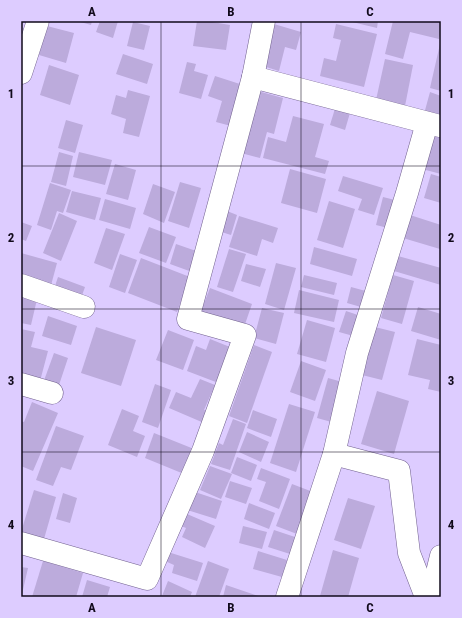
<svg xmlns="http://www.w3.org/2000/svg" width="462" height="618" font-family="'Roboto Condensed',sans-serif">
<rect width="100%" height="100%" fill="#dcf"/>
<g fill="#bcabdc">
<polygon points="77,21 92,21 91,25"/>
<polygon points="100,21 118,21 113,38 96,32"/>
<polygon points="197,21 206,21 230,25 226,50 193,46"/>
<polygon points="348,21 378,21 377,28"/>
<polygon points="393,21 435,21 441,22 441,31 439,39 410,32 403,59 385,54"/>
<polygon points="133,22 150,26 144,50 127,46"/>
<polygon points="274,24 301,32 296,50 285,47 279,71 263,66"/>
<polygon points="336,24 377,34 364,87 320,76 324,58 336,61 341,40 333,38"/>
<polygon points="47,26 74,33 66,63 39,55"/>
<polygon points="440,44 441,44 441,91 430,88"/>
<polygon points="123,54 153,64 147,84 116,74"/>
<polygon points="385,59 413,65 405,106 376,100"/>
<polygon points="187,62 196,64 194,71 208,75 201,99 179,93"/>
<polygon points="49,65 79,75 70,105 40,95"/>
<polygon points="215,76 243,85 231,126 216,122 222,101 208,96"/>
<polygon points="128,90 150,96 139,137 123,133 126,119 111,114 116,95 126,98"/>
<polygon points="254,90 283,98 274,134 267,132 260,158 237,152"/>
<polygon points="430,92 441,96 441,118 424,114"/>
<polygon points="337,102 352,106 345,130 330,125"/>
<polygon points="293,116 324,124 315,157 329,161 325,174 263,158 268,137 286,142"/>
<polygon points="66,120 83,125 75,153 58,148"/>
<polygon points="434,130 441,132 441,174 422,169"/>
<polygon points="59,152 73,156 66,186 51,182"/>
<polygon points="79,152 112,160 105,185 73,177"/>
<polygon points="115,164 136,170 128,200 106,194"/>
<polygon points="290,169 326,179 317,213 281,203"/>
<polygon points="431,174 441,177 441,203 424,198"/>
<polygon points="343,176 383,188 374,215 358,210 362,199 338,191"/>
<polygon points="180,182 201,188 189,228 168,221"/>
<polygon points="50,183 71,190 63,213 57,211 51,230 37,225"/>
<polygon points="153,184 175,192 164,223 143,214"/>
<polygon points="72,191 101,198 95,220 66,212"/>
<polygon points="383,197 399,201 392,229 376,225"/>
<polygon points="105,199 136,208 130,229 99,220"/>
<polygon points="329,201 355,209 343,248 317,240"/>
<polygon points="222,209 237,215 231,235 215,230"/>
<polygon points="59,213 77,221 61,261 43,253"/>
<polygon points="410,215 441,225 441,247 440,249 403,238"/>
<polygon points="239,216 278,228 273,243 262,239 257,256 229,247"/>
<polygon points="21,222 32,226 26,241 21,239"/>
<polygon points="149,227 176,237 166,263 139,253"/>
<polygon points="106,228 125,234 112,270 94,263"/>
<polygon points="176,244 199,252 192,272 170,264"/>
<polygon points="314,247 357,259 352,276 310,264"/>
<polygon points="229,249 246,254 233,292 217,287"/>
<polygon points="21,253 57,263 50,289 21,281"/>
<polygon points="120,254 137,260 125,293 109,287"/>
<polygon points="398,256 441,268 441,285 394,271"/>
<polygon points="141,258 190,277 177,312 128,293"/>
<polygon points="276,263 296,268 284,310 265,304"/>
<polygon points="246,264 266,269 260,287 241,281"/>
<polygon points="304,275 337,283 334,295 301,287"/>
<polygon points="393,275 414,281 402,324 381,318"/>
<polygon points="58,277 85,287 80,301 53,292"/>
<polygon points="351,287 373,293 368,309 347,303"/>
<polygon points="210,288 252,304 244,327 201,311"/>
<polygon points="299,290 339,300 334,322 294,313"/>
<polygon points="21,291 38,295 31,325 21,323"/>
<polygon points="418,307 441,314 441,340 411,331"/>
<polygon points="262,308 284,313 276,344 254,338"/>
<polygon points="346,311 364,317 357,337 339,332"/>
<polygon points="48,316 77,326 71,345 42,336"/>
<polygon points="307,320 335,328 326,362 297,354"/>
<polygon points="96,327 136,340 121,386 81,373"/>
<polygon points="375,327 395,332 382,380 362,375"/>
<polygon points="21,329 35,332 31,347 48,351 39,385 21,380"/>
<polygon points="168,330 194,340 183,370 156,360"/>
<polygon points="210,339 235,349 221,384 187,371 196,346 206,350"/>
<polygon points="417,339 441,345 441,392 428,389 430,380 408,375"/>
<polygon points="254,345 272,352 247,423 229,416"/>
<polygon points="54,353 68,358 57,391 42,386"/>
<polygon points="301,361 326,370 315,401 290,392"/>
<polygon points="328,378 346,383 335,423 317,418"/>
<polygon points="200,379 215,385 204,410 209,412 204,423 169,408 176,392 191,398"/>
<polygon points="155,384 171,390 158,428 142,422"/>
<polygon points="377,391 409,401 394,454 361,444"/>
<polygon points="32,402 58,413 33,471 21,466 21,421 24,422"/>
<polygon points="289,404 315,412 296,472 270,463"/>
<polygon points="122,409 139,416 133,431 145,436 137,457 108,445"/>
<polygon points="253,410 277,419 271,437 247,428"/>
<polygon points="233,419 246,424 230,470 211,464 219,443 223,445"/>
<polygon points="56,426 84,436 71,470 61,467 53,486 36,480"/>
<polygon points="247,432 269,442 261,462 239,452"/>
<polygon points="154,433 194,449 184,474 145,458"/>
<polygon points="237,457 257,465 251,481 231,473"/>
<polygon points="210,466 232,474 221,499 200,490"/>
<polygon points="261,468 290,479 279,509 259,501 266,482 257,479"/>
<polygon points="230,481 252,488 246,504 225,497"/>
<polygon points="292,484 313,492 297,534 276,526"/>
<polygon points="34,490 56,497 44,539 21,532"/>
<polygon points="189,490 222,501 216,519 184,509"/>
<polygon points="63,493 77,498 70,523 56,519"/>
<polygon points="348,498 375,506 361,549 334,540"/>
<polygon points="249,503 275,513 269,529 244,519"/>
<polygon points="180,511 215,526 205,548 182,537 186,528 174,523"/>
<polygon points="243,526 267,532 262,549 239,543"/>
<polygon points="274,530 295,537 290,554 268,547"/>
<polygon points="333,550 359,558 348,597 320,596"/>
<polygon points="258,551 287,560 282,577 253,569"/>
<polygon points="168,552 203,563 197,581 172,573 174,565 165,561"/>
<polygon points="43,561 83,573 76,597 32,597"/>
<polygon points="208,561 229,569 219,597 195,597"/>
<polygon points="21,567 28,568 22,594 21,594"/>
<polygon points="87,580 110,587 107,597 82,597"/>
<polygon points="168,581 192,592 190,597 165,597 162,596"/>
<polygon points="226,585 261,597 223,597"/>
</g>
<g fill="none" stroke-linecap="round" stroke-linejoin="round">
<g stroke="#72628f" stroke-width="23">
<g id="minor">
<polyline points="21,73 38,21"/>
<polyline points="253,77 440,126"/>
<polyline points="21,285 84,307"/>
<polyline points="21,384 52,393"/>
<polyline points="334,454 399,471 409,553 426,597"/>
<polyline points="21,543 147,579 203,451 245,335 188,319 253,77 264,21"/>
<polyline points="287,597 334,454 357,353 407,193 427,123"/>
<polyline points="431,597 441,556"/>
</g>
</g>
<use href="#minor" stroke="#fff" stroke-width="22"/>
</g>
<path fill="none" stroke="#110a1b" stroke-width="1" stroke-opacity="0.55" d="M161,21V597M301,21V597M21,166H441M21,309H441M21,452H441"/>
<rect width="462" height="618" fill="none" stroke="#ddccff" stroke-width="44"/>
<rect x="22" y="22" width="418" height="574" fill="none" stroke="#110a1b" stroke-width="1.5"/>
<g font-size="13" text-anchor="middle" font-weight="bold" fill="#110a1b">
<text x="92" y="16">A</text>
<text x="231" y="16">B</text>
<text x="370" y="16">C</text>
<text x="11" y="98">1</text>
<text x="451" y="98">1</text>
<text x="11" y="242">2</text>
<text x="451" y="242">2</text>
<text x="11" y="385">3</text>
<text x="451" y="385">3</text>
<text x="11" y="529">4</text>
<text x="451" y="529">4</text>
<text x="92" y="612">A</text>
<text x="231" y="612">B</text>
<text x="370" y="612">C</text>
</g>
</svg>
